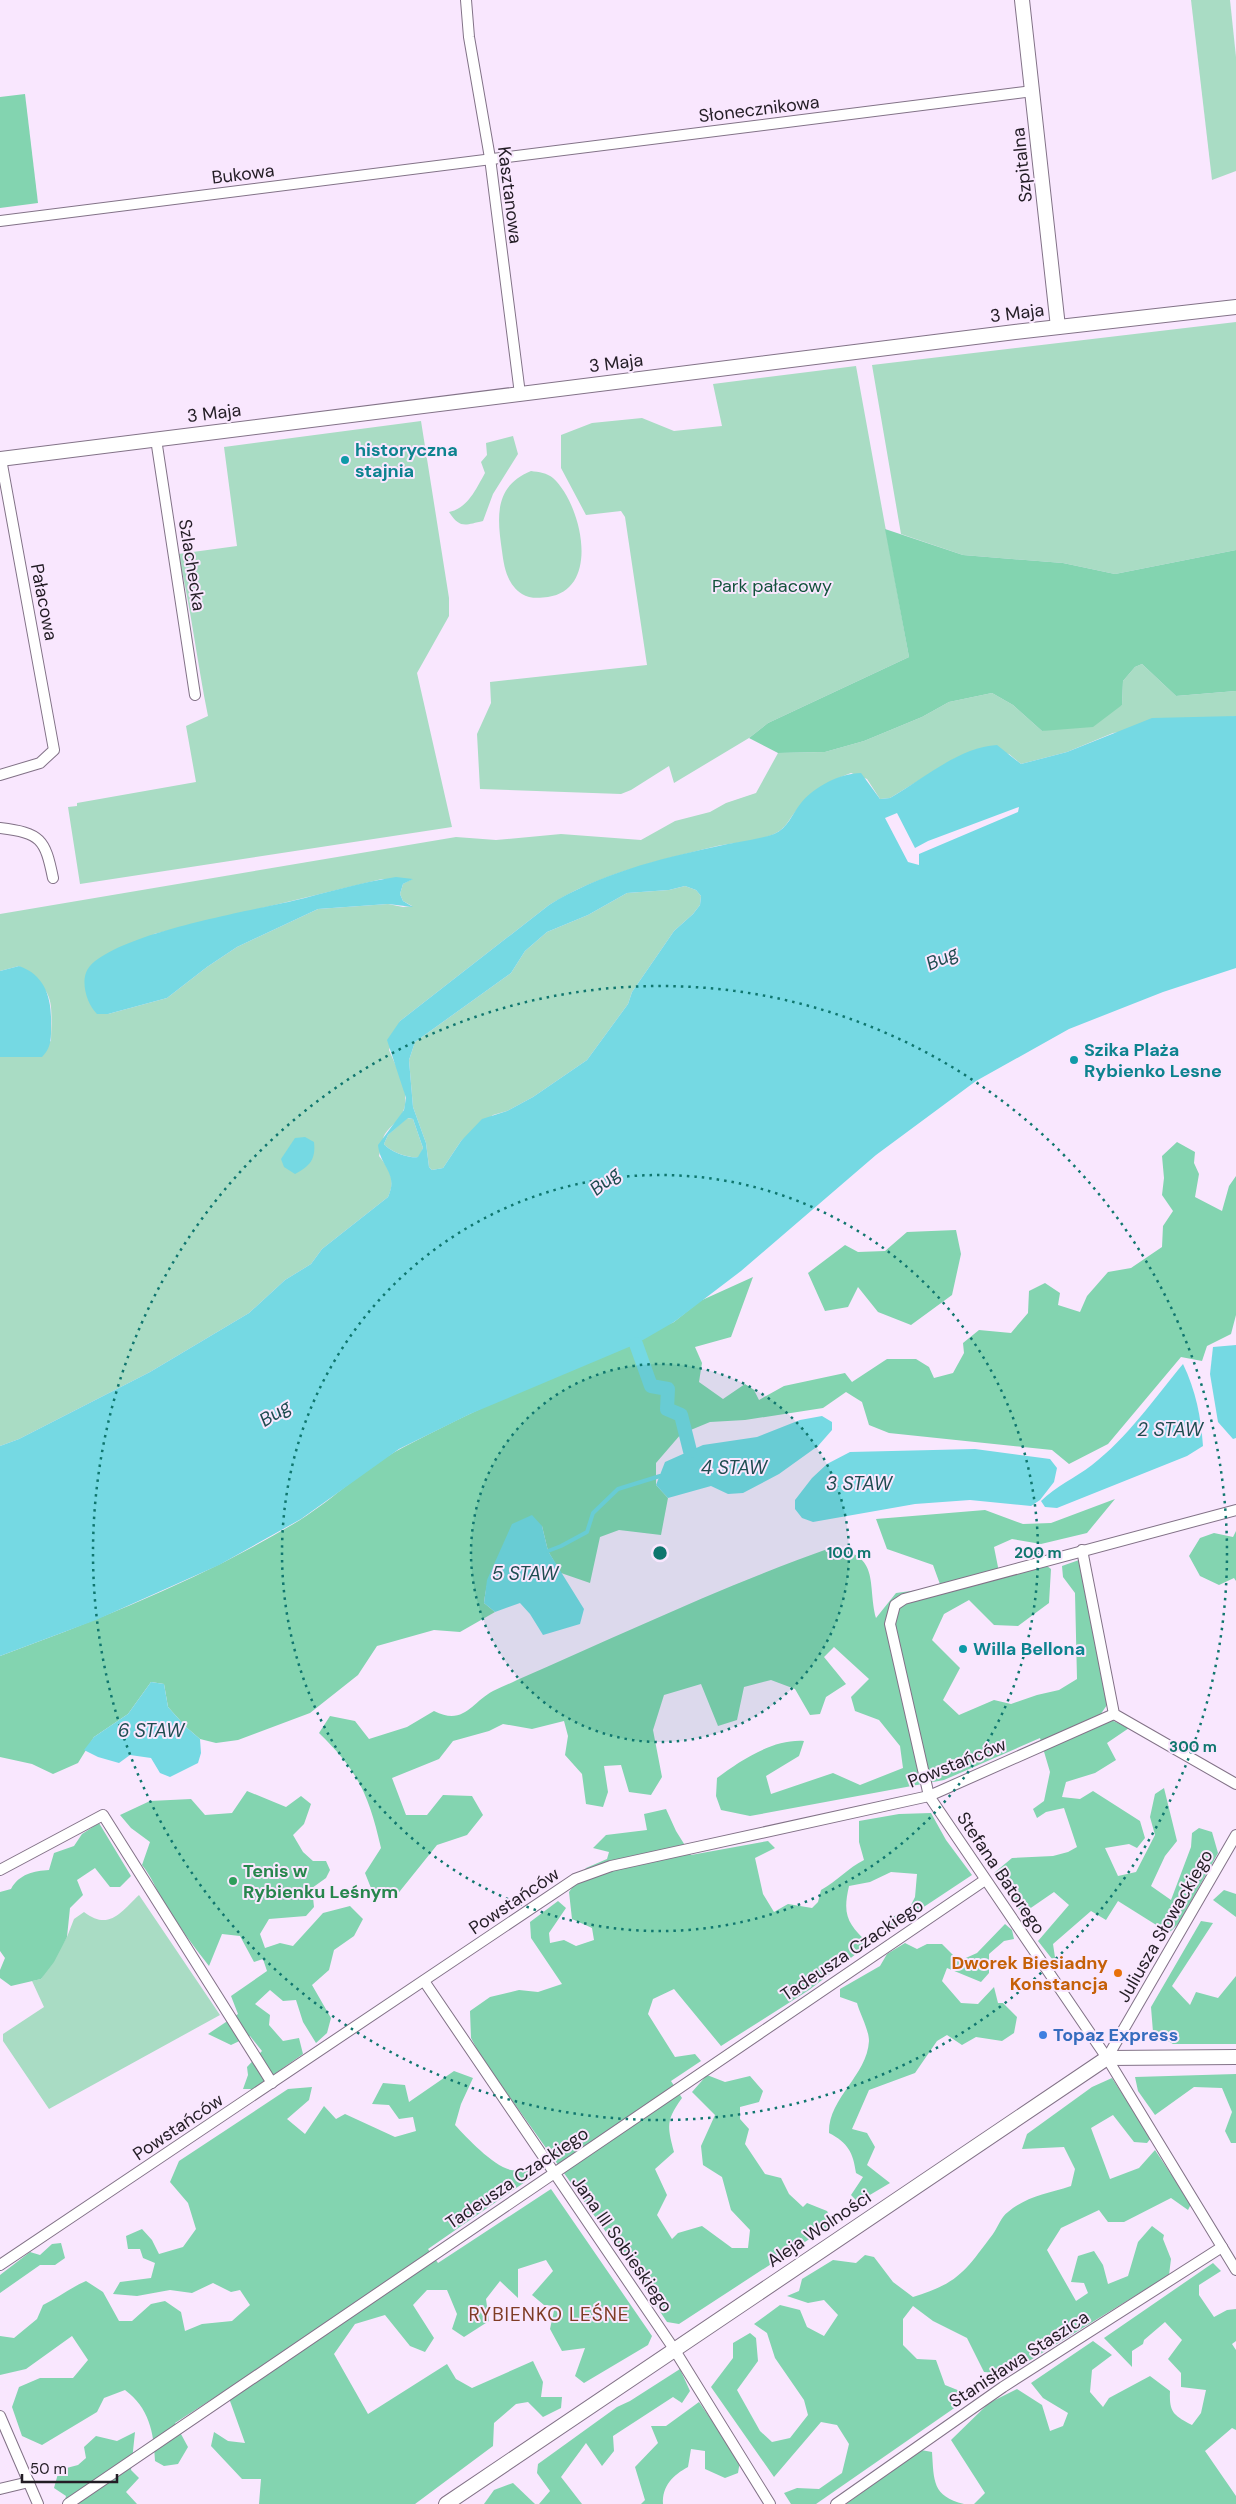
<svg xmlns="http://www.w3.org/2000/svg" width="1236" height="2504" font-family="'DM Sans',sans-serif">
<rect width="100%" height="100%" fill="#f9e7fe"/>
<g fill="#a9dcc4" fill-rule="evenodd">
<polygon points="1191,0 1230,0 1236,57 1236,171 1212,180"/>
<polygon points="1236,322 1236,550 1115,574 1063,563 963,555 901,534 872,365"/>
<polygon points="856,366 909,657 768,723 749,738 674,783 669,766 631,790 621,794 480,789 477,734 491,703 490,682 647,665 625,517 621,511 586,515 561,468 561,435 592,423 642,418 674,431 722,426 713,384"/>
<path d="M421,421L449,598V616L417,673L452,827L80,884L68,807L77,806V803L196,782L186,726L208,716C197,662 191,607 178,554L237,546L224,447Z"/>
<path d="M513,436L518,454L493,494L483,521C465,525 460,529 449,512C468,508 476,489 485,473L481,462L487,455L486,443Z"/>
<path d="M531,471C539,472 547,473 553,478C581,503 602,589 548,597C540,598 529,599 522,594C507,584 504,567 502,551C497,517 494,486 531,471Z"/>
<path d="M1142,664L1176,696L1236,691V716L1113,733L1067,752L1021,764L1009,754L979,749L954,759L890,798L880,799L867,779L851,773C826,782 813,792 796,811C789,819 786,828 776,833C757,843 734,842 713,847C657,861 599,874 549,905L400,1021L389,1050C396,1067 410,1091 404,1109C401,1120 391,1125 385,1134C382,1139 381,1149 379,1156C390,1170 396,1180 388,1197L322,1249L311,1264L285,1280L249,1313L150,1372L19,1439L0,1446V1057H21L51,1041C52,997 55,993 19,966L0,971V914L456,837L496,840L561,834L641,840L675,821L710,812L726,803L756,793L778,753L825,752L864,741L922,717L949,702L992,693L1013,705L1042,731L1122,705L1123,681L1135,667ZM382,879H412L403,884L400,894L403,901L412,906L403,907L388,904L318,909L237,947L207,967L167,998L108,1014L154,934Z"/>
<polygon points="685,886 696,890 701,896 700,905 693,914 674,931 632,992 628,1004 587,1060 533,1097 507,1111 493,1115 461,1141 443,1168 432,1170 429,1167 426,1143 413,1107 409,1060 415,1042 511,973 525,951 547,932 588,915 627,893 669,890"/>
<path d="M407,1118L413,1119L423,1148L419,1157C409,1159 389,1151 384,1144L388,1135Z"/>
<path d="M139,1895L220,2015L49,2109L3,2041V2034L44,2007L32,1981L41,1979L67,1937L74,1919L84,1912C109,1931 120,1913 139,1895Z"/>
</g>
<g fill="#83d4b0">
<polygon points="25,94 38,203 0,208 0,97"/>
<polygon points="885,529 963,555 1063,563 1115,574 1236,550 1236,691 1176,696 1142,664 1135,667 1123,681 1122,705 1093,727 1042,731 1013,705 992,693 949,702 922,717 864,741 825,752 778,753 749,738 768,723 909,657"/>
<path d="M1177,1142L1195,1152L1194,1163L1199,1174L1195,1197L1222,1211L1229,1186L1236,1176V1315L1231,1334L1207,1346L1202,1361L1181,1357L1108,1444L1069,1464L1052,1450L889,1433L869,1425L862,1402L846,1392L823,1408L745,1420L710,1422L681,1434L656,1463V1485L668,1498L661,1535L619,1530L600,1537L590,1583L561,1573L548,1551L542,1526C505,1552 490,1555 484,1603L495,1612L460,1632L434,1630L377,1646L358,1675L310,1713L238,1740L216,1743L200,1739L186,1727L168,1707L164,1684L151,1682L128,1714L94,1737L78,1763L53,1774L32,1764L0,1757V1656C103,1618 206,1577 300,1520C335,1498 365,1467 402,1448C490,1401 583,1363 674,1322L700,1301L753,1277L731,1337L695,1347L702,1363L699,1382L723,1399L745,1384L754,1390L759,1400L784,1386L845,1373L852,1382L887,1359H916L929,1367L934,1378L953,1373L964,1353L963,1343L979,1330L1011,1333L1028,1313L1029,1291L1045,1283L1060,1293L1058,1305L1080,1312L1087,1296L1108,1272L1131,1268L1162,1247L1163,1226L1173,1211L1162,1195L1164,1178L1162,1156Z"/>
<polygon points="956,1230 961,1254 952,1295 911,1325 878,1312 858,1287 848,1307 825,1311 808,1273 845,1245 858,1252 885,1251 907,1232"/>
<path d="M1115,1499L1087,1533L1041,1544L1012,1539L994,1547L999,1572L1043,1563L1051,1569L1049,1603L1018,1626L994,1625L969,1600L944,1614L932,1640L960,1668L943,1700L959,1715L994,1700L1011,1704L1037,1695L1059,1690L1077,1679L1075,1593L1063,1577L1062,1566L1079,1560L1107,1705L1100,1715L1129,1728L1107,1743L1116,1760L1095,1773L1066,1782L1062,1797L1080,1799L1093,1791L1140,1821L1145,1838L1137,1848L1129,1844L1105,1848L1118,1876L1136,1872L1155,1835L1150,1817L1155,1794L1164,1788L1177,1841L1165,1856L1151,1886L1171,1900L1191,1847L1192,1833L1199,1828L1212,1832L1218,1853L1179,1923L1169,1933L1118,1901L1106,1920L1091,1911L1053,1944L1056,1964L1038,1941L1069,1905L1054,1892L1022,1914L994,1873L1012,1858L1053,1856L1068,1852L1077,1847L1064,1808L1046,1812L1037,1818L1033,1809L1044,1801L1050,1772L1040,1738L944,1780L750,1816L721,1810L716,1796L717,1778C741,1760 773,1739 804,1741L799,1756L766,1776L771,1794L833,1773L860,1785L903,1768L900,1746L879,1720L855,1711L851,1697L869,1679L834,1647L824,1657L846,1684L826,1697L820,1714L810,1715L795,1689L771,1680L744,1687L737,1720L718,1726L701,1684L664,1695L653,1730L662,1777L651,1795L629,1792L621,1765L604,1766L608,1792L603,1807L586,1804L582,1774L565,1755L568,1736L564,1721L532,1729L503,1724L489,1731L453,1741L439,1759L392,1778L406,1815H427L443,1795L472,1796L483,1815L467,1835L437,1845L396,1896L371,1888L365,1873L381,1848C369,1795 358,1771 319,1733L330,1716L355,1721L369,1739L407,1727L434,1711C464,1726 471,1703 493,1691C501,1687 509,1684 517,1680C622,1634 725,1585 833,1547C881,1556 867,1583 876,1618L896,1593L941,1587L933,1565L887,1549L876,1519L985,1510L1023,1524L1051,1523Z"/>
<polygon points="1236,1531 1236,1581 1234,1578 1219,1585 1200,1576 1189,1556 1200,1538 1214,1533 1233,1537"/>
<path d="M247,1791L286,1807L301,1796L311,1804L304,1824L293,1835L303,1852L313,1861H326L330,1870L326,1878L312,1888L314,1907L306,1916L269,1919L260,1934L265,1948L280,1943L293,1946L323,1913L350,1906L363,1919L354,1936L334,1950L329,1970L312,1985L331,2018L327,2033L316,2043L303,2022L296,2000L283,2001L270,1990L255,2004L270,2015L269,2025L283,2041L299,2038L303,2054L253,2089H243L248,2075L247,2067L262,2051L250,2036L231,2045L208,2034L238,2014L231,1996L267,1971L263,1959L254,1962L240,1936L222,1934L209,1966C193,1946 178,1925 164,1902C156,1890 152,1877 142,1865L150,1842L131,1828L120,1815L150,1801L191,1799L205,1815L232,1813Z"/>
<path d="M666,1809L676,1831L691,1855L768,1841L775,1848L755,1858L763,1894L774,1912L788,1904L812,1908L818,1902L821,1890C837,1881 848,1868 864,1860L859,1842V1821L899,1814L931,1813L946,1840L972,1875L886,1932L889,1918L908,1911L915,1897L917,1874L891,1872L870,1882L849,1886C842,1916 848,1924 869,1944L809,1990L721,2046L674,1989L653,1999L648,2014L675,2057L695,2054L701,2061L671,2081L682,2098C666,2120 667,2126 674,2152L655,2169L667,2195L657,2215L672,2239L678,2233L702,2226L732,2248H748L750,2230L731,2210L722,2177L703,2165L701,2146L715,2115L692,2092L707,2075L725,2082L750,2076L763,2091L759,2102L740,2107V2119L749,2129L745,2144L765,2174L781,2178L789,2194L803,2207L807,2203L827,2211L834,2223L679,2324L667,2322L616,2246L481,2057L471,2038L470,2011L490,1997L519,1990L538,1992L562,1984L531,1938L530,1922L558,1901L566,1908L549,1933L550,1943L564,1940L576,1946L594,1940L592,1928L572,1919L569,1892L586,1868L607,1859L609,1852L593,1848L606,1835L647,1830L644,1814Z"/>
<path d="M99,1823L131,1876L120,1887H110L95,1868L77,1880L83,1895L70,1908L67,1937L54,1962L41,1979L11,1986L0,1978V1970L5,1958L0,1951V1892L11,1889C19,1874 34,1871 49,1870L54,1853L74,1846L82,1834Z"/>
<polygon points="1224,1890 1236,1894 1236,1917 1213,1900"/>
<polygon points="1201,1921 1213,1923 1172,1986 1190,2005 1196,1992 1218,1998 1236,1976 1236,2044 1173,2044 1153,2032 1151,2007"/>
<path d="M1005,1924L1012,1930L1014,1939L1004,1941L989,1954V1973L981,1982L947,1968L942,1981L961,2003L978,2004L994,1987L998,2003H1003L1017,2017L1014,2033L1002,2041L976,2037L962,2045L947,2035L937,2041L915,2073L869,2090L852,2129L867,2133L875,2147L867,2165L890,2183L858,2202L851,2195L863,2177L856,2173C853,2152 848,2143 829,2133C828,2098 867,2076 869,2041C869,2030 860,2014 857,2003L840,1997V1989L880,1966L887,1954L905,1943L917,1949L927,1944H942L959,1961L977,1953Z"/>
<path d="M454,2071L473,2078L461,2104L455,2125C467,2138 493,2166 511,2170C521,2172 528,2168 538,2173L428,2249L438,2263L551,2189L652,2336L648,2345L584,2383L575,2376L585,2348L562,2351L550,2329L555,2306L544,2305L532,2295L553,2271L546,2260L518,2269V2298L500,2281L486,2299L489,2321L464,2337L452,2329L457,2314L447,2290H427L413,2305L434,2338L425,2352L410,2346L385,2315L355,2324L334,2354L368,2414L447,2364L456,2379L472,2388L533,2361L543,2382L541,2397H562L561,2408L543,2417L528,2402L516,2404L494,2423L493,2446L415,2504H259L261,2479H242L211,2446L214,2432L228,2441L245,2443L230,2401L223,2392L175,2423L188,2447L178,2464L164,2466L155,2461C154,2432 149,2408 125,2390L104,2398L97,2412L42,2445L22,2436L12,2407L19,2387L40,2378H73L88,2360L72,2336L26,2369L0,2375V2336L14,2338L37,2319L43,2305C58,2298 70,2288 86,2281L103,2292L119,2321H132L151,2304L165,2301L181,2312L185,2331L202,2324L232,2321L250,2305L240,2290L231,2292L213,2283L192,2293L170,2290L137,2296L113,2294L120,2282L151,2278L155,2263L143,2258L140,2249H128L126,2236L142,2229L152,2240L159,2254L183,2247L196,2229L188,2203L170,2182L179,2161L288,2089L312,2087L309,2100L287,2119L305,2134L324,2106L336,2119L345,2114L395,2137L416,2131L413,2117L399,2119L389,2105L372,2104L383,2083L405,2085L409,2102Z"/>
<polygon points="1236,2074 1236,2143 1231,2143 1225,2131 1232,2112 1222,2088 1194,2087 1155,2115 1138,2091 1135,2077"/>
<path d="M1112,2078L1151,2138L1147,2143L1134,2142L1113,2115L1091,2128L1110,2179L1139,2168L1155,2150L1191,2204L1188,2210L1171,2198L1124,2222H1108L1099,2210L1061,2228L1047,2250L1076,2301L1088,2293L1084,2283L1071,2282L1078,2256L1094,2251L1103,2265L1108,2284L1128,2276L1138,2242L1152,2226L1164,2235L1163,2239L1171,2259L1169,2275L1008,2374L984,2372L967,2338L933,2321L913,2306L903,2319V2345L917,2359L936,2360L945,2385L960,2391L963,2402L816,2504H791L784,2493L797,2488L819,2489L842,2473L849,2444L837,2425L821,2422L774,2477L711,2387L733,2358V2343L750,2333L756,2338L758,2361L737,2390L760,2431L772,2442L790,2438L808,2415L804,2400L775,2358L767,2333L754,2324L780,2305L800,2310L807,2327L824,2336L838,2315L824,2300L808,2303L787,2296L799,2291L802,2279L833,2260L856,2263L865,2255L874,2257L893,2282L913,2297C959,2283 965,2271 993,2234C998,2227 1001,2217 1008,2212C1027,2196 1047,2194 1071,2186L1075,2169L1064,2147L1022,2149L1027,2134L1092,2087Z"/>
<polygon points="61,2243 65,2258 55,2265 40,2265 0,2293 0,2275 30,2252 40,2255 52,2244"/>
<path d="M1213,2263L1221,2271L1199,2285V2295L1214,2317L1227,2310L1236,2309V2341L1232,2344L1236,2350V2430L1232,2428L1205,2451L1236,2496V2504H974L985,2493L951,2440L989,2403L1017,2389L1042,2405L1050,2431L1063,2426L1068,2413L1043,2398L1031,2383L1093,2341L1112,2355L1092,2370L1090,2392L1103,2407L1109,2398L1150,2376L1170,2391C1169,2413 1174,2415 1192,2425L1201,2413L1206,2390L1181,2387V2373L1168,2359L1182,2340L1165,2322L1144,2340L1143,2344L1132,2351V2367L1104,2338Z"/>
<polygon points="680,2369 690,2391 682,2403 673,2397 613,2436 614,2451 602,2466 586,2443 561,2477 582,2504 539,2504 550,2491 537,2473 538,2464 617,2407 630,2401"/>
<path d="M699,2402L740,2461L738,2473L725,2478L705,2469V2451L691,2449L688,2467C673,2475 662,2486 663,2504H641L645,2500L635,2467L658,2443L651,2426H666Z"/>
<polygon points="135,2432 131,2470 139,2478 126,2492 137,2504 64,2504 66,2496 54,2488 59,2470 78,2465 86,2458 84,2447 96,2436 117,2441"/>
<path d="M921,2450L932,2452C934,2481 932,2496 964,2504H846Z"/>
<polygon points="513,2483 535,2504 484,2504 494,2490"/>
</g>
<g fill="#75d9e3" fill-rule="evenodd">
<path d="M1236,716V968L1163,992L1069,1029L976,1081L876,1155L741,1271L674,1322L636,1344L470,1414L399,1449L301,1519L219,1565L96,1620L0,1656V1446L19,1439L150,1372L249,1313L285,1280L311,1264L322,1249L388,1197C399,1173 380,1167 378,1145L404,1110L406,1098L387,1040L400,1021L549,905C599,874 658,859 714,847C734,842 754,841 774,834C788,828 792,814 801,803C814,787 840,773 861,773L880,799L890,798C922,780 959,747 997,745L1021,764L1067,752L1152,718ZM1019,807L1018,812L919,854V865L908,862L885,818L897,813L915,848L928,841ZM685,886L696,890L701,896L700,905L693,914L674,931L632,992L628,1004L587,1060L533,1097L507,1111L482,1119L461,1141L443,1168L432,1170L429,1167L426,1143L413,1107L409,1060L415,1042L511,973L525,951L547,932L588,915L627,893L669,890ZM408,1118L413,1119L423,1148L418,1157C409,1159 389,1151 384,1144L388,1135Z"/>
<path d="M396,877L413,879L403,884L400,894L403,901L413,907L388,904L318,909L237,947L207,967L167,998L108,1014H97C86,1003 79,978 90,966C121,933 245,912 292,901C326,893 361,882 396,877Z"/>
<path d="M19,966C45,975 52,998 51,1024C51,1037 52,1047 42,1057H0V971Z"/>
<path d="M305,1137L314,1142C316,1159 310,1166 295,1174L284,1167L281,1159L295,1138Z"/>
<polygon points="1236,1345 1236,1438 1233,1439 1218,1422 1210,1374 1213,1347"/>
<path d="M1183,1364C1196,1391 1201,1417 1203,1446L1187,1456L1057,1508L1045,1507L1041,1501C1056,1486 1075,1478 1092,1465C1127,1438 1154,1399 1183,1364Z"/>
<polygon points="822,1416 832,1422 832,1430 818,1446 779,1474 743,1493 728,1494 711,1486 668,1498 656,1485 665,1462 703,1445 757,1437 800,1420"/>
<polygon points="975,1449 1050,1459 1057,1468 1054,1482 1040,1500 1031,1506 970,1500 915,1504 813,1522 802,1518 795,1509 795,1500 812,1478 827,1464 850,1452"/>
<polygon points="532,1515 542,1526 548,1551 584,1609 580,1624 543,1635 530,1614 520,1603 495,1612 484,1603 487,1580 512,1524"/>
<polygon points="151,1682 164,1684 168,1707 186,1727 200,1739 201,1753 198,1763 170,1777 160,1773 151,1758 130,1755 119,1763 98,1757 84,1750 94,1737 128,1714"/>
</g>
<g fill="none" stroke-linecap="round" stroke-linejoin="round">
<polyline stroke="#75d9e3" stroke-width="4" points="548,1551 561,1546 587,1532 593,1513 618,1489 660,1476"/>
<polyline stroke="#75d9e3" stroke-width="14" points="636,1344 651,1386 668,1389 667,1409 681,1415 690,1451"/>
<g stroke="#827287" stroke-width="12">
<g id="street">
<polyline points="466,0 469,37 490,158 520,394"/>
<polyline points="0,221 1033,91"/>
<polyline points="156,439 195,695"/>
<polyline points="0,775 40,763 54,750 1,459"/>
<path d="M0,828C41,833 45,839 53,878"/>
<polyline points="1236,1510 904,1599 895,1605 890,1624 929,1796 1107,2058 1236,2270"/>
<polyline points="1082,1550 1114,1714 1236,1784"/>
<polyline points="0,1870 103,1815 272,2083"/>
<polyline points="424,1981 674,2349 770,2504"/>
<polyline points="1107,2058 1236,1835"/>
<polyline points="0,2265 575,1879 611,1866 929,1796 1114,1714"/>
<polyline points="0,2416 38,2504"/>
<polyline points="0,2489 29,2482"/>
<polyline points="68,2504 985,1880"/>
<polyline points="836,2504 1003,2387 1222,2247"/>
</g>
</g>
<g stroke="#827287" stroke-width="16">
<g id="secondary">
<polyline points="1022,0 1058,327"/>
<polyline points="0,459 1015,332 1236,307"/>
<polyline points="446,2504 1107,2058 1236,2057"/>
</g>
</g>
<use href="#street" stroke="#fff" stroke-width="10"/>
<use href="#secondary" stroke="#fff" stroke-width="14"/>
</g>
<circle cx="660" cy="1553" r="189" fill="#0f766e" fill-opacity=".12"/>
<g fill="none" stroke="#0f766e" stroke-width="2.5" stroke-dasharray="2.5 5">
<circle cx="660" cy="1553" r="189"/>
<circle cx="660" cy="1553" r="378"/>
<circle cx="660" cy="1553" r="567"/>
</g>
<g fill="#0f9aa8" stroke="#f9e7fe" stroke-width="2">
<circle cx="345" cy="460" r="5"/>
<circle cx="1074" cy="1060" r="5"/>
<circle cx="963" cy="1649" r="5"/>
</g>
<circle fill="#2e9e5b" stroke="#f9e7fe" stroke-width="2" cx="233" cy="1881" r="5"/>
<circle fill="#e8710a" stroke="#f9e7fe" stroke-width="2" cx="1118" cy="1973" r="5"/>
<circle fill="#3f7fe0" stroke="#f9e7fe" stroke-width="2" cx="1043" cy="2035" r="5"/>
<g text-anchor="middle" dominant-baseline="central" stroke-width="4" stroke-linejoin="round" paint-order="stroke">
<g font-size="18" fill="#231d25" stroke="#f9e7fe">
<text transform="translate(759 109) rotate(-7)">Słonecznikowa</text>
<text transform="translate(1022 165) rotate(-96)">Szpitalna</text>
<text transform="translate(243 174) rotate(-7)">Bukowa</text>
<text transform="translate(510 195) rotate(83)">Kasztanowa</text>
<text transform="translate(1017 313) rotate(-7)">3 Maja</text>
<text transform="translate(616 363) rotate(-7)">3 Maja</text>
<text transform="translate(214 413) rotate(-7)">3 Maja</text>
<text transform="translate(192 565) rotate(81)">Szlachecka</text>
<text transform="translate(44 602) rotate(79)">Pałacowa</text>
<text transform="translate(957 1763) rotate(-22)">Powstańców</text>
<text transform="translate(1001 1873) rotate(56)">Stefana Batorego</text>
<text transform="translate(514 1901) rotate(-34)">Powstańców</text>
<text transform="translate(1165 1926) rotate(-60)">Juliusza Słowackiego</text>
<text transform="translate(852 1950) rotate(-34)">Tadeusza Czackiego</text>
<text transform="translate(178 2127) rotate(-34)">Powstańców</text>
<text transform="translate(517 2178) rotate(-34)">Tadeusza Czackiego</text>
<text transform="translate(819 2229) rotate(-34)">Aleja Wolności</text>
<text transform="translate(622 2244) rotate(55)">Jana III Sobieskiego</text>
<text transform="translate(1019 2359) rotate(-33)">Stanisława Staszica</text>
</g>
<g font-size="18" font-weight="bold" fill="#0d838f" stroke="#f9e7fe" text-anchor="start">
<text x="355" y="450">historyczna<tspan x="355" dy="21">stajnia</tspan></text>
<text x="1084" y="1050">Szika Plaża<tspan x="1084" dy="21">Rybienko Lesne</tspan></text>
<text x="973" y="1649">Willa Bellona</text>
</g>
<g font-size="18" fill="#12523b" stroke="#f9e7fe">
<text x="772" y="586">Park pałacowy</text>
</g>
<g font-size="18" font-weight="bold" fill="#27864d" stroke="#f9e7fe" text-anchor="start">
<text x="243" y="1871">Tenis w<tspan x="243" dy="21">Rybienku Leśnym</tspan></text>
</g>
<g font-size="18" font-weight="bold" fill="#c56008" stroke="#f9e7fe" text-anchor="end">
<text x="1108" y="1963">Dworek Biesiadny<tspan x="1108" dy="21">Konstancja</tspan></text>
</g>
<g font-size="18" font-weight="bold" fill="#366cbe" stroke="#f9e7fe" text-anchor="start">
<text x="1053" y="2035">Topaz Express</text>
</g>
<g font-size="19" font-style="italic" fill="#1e4c50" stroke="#f9e7fe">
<text transform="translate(942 958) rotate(-25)">Bug</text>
<text transform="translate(605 1181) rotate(-40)">Bug</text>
<text transform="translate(275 1413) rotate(-32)">Bug</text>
<text x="1170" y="1429">2 STAW</text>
<text x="734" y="1467">4 STAW</text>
<text x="859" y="1483">3 STAW</text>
<text x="525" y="1573">5 STAW</text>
<text x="151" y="1730">6 STAW</text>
</g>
<g font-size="19" letter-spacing="1" fill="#7f3c25" stroke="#f9e7fe">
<text x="549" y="2314">RYBIENKO LEŚNE</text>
</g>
</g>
<circle cx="660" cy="1553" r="8" fill="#0f766e" stroke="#f9e7fe" stroke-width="2.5"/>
<g font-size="15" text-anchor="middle" font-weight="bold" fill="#0f766e" stroke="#f9e7fe" stroke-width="4" stroke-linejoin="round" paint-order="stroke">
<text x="849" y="1558">100 m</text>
<text x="1038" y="1558">200 m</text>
<text x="1193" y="1752">300 m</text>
</g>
<path d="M22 2474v8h95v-8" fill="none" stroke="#231d25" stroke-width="2.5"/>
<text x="30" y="2474" font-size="15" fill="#231d25" stroke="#f9e7fe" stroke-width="4" paint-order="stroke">50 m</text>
</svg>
